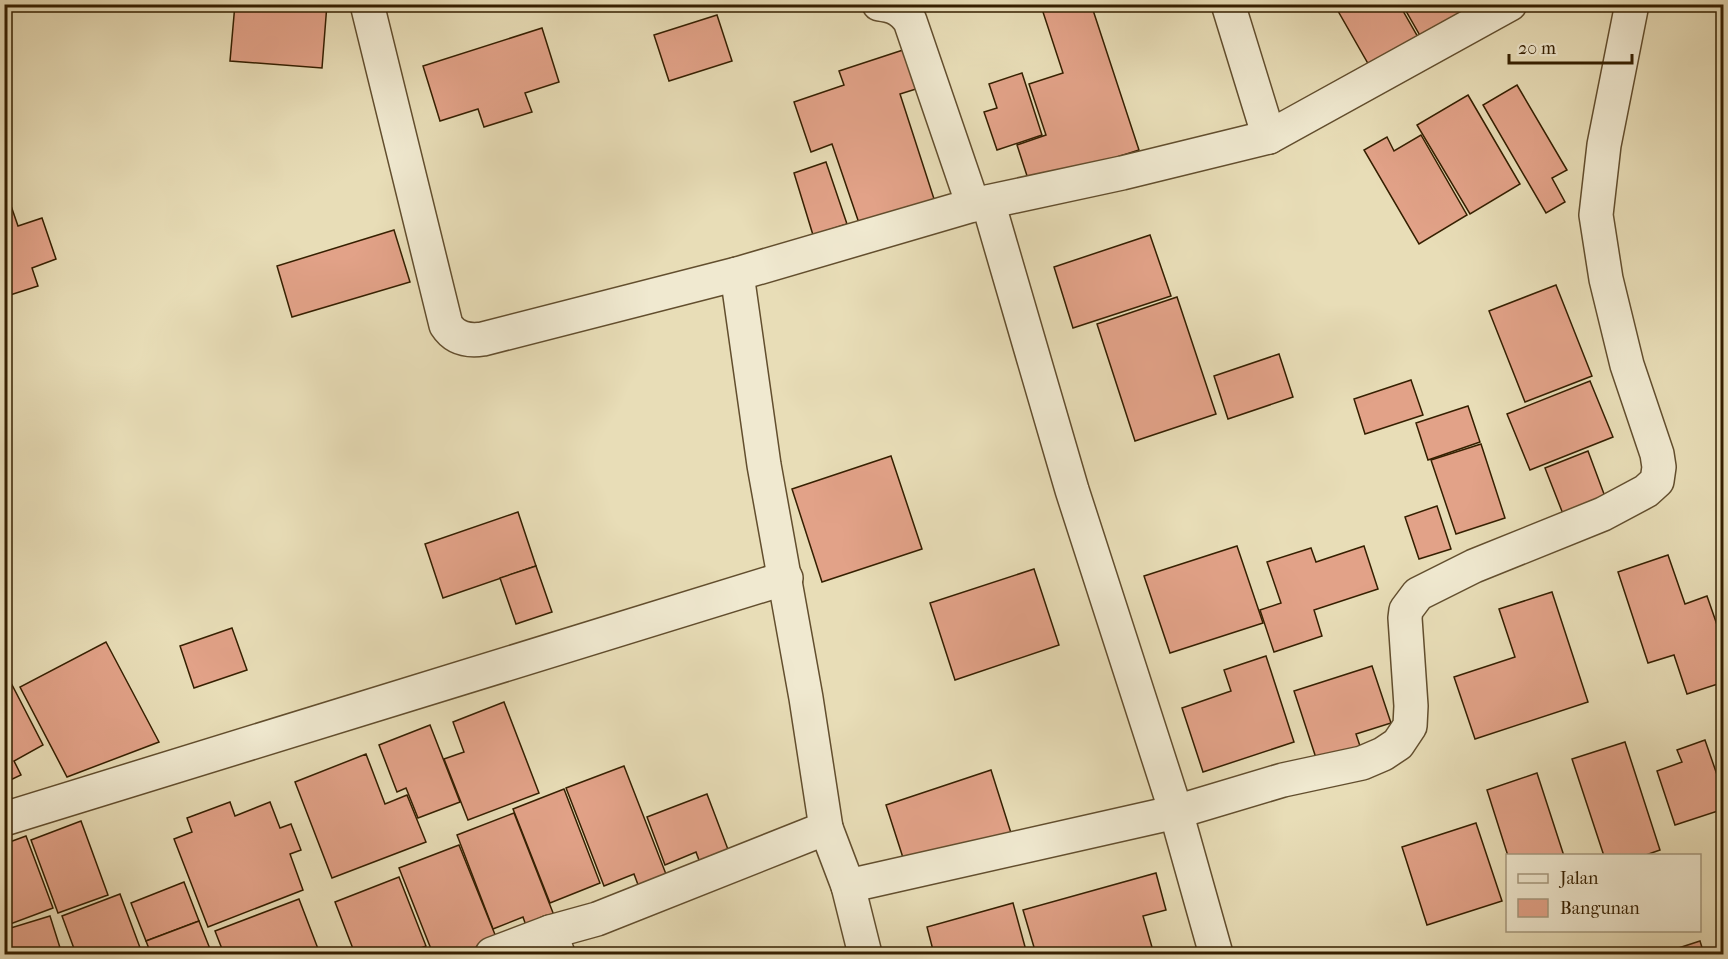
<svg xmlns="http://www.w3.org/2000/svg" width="1728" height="959" font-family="'IM FELL French Canon',serif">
<rect width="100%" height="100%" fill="#e8ddb7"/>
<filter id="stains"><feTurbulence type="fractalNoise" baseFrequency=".00333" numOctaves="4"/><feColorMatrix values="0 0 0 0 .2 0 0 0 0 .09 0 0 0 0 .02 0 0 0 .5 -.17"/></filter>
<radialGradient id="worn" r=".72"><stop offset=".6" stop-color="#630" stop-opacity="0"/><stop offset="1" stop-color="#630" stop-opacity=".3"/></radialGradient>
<g fill="#e2a288" stroke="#351f00" stroke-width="1.5">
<polygon points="235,4 327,4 322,68 230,61"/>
<polygon points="1045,4 1091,4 1139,150 1030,185 1017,145 1046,135 1029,84 1063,73 1041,6"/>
<polygon points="1334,4 1399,4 1423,46 1374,74"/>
<polygon points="1402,4 1462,4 1467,13 1422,39"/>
<polygon points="717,15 732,61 669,81 654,35"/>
<polygon points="542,28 559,82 525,93 532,112 484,127 478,109 440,121 423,66"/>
<polygon points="4,45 11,67 4,69"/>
<polygon points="903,50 916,89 900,94 935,202 860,226 832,144 811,152 794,102 844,85 839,71"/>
<polygon points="1022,73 1042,135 997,150 984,112 997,108 989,84"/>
<polygon points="1517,85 1567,170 1552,178 1565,202 1546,213 1483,105"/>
<polygon points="1468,95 1520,184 1470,214 1417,125"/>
<polygon points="1421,135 1467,215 1419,244 1364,150 1387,137 1394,151"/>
<polygon points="826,162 847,224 813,235 794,173"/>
<polygon points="9,200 18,226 42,218 56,259 32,268 38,286 4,297 4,201"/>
<polygon points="394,230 410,282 292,317 277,266"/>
<polygon points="1150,235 1171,296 1073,328 1054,267"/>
<polygon points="1556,285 1592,376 1525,402 1489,311"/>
<polygon points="1177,297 1216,414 1135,441 1097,324"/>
<polygon points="1279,354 1293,397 1228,419 1214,376"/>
<polygon points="1411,380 1423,415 1365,434 1354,399"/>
<polygon points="1590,381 1613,437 1530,470 1507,414"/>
<polygon points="1468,406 1480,442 1428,460 1416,423"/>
<polygon points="1481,444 1505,518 1456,534 1431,460"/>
<polygon points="1588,451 1607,502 1565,519 1545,468"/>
<polygon points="891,456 922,549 822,582 792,489"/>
<polygon points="1437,506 1451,549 1419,559 1405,517"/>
<polygon points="518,512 536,566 443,598 425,544"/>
<polygon points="1237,546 1263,623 1170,653 1144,576"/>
<polygon points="1364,546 1378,589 1314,610 1322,636 1274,652 1260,610 1281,603 1267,562 1311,548 1316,562"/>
<polygon points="1668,555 1685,604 1707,596 1724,645 1724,682 1687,694 1674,655 1648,663 1618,572"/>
<polygon points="536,566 552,612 516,624 500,578"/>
<polygon points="1034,569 1059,645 955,680 930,603"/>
<polygon points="1552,592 1588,702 1475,739 1454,677 1515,657 1499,609"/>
<polygon points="232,628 247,670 194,688 180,646"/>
<polygon points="106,642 159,742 67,777 20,687"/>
<polygon points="1266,656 1294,742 1203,772 1182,708 1231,691 1224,670"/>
<polygon points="1372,666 1391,723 1356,734 1360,746 1317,761 1294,691"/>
<polygon points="9,679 43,745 14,761 21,775 4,783 4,682"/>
<polygon points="504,702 539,793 468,820 444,759 464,752 453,722"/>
<polygon points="430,725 460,802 418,818 406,788 397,792 379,745"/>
<polygon points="1705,740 1724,795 1724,809 1675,825 1657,771 1682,762 1677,750"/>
<polygon points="1625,742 1660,850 1643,856 1604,856 1572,759"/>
<polygon points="366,754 385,804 407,795 426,842 332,878 295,782"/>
<polygon points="624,766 671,887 643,898 634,874 604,886 566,788"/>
<polygon points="991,770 1011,833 906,867 886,805"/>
<polygon points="1537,773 1564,856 1508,856 1487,790"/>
<polygon points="564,789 600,883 550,903 513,809"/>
<polygon points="707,794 732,860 703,871 696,852 665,865 647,817"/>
<polygon points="230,802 235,816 270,802 280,828 291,824 301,850 290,854 303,890 208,927 174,839 192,832 187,818"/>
<polygon points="514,813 557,923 529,934 523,917 493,929 457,835"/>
<polygon points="81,821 108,895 58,913 31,840"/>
<polygon points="1476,823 1502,901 1427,925 1402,847"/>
<polygon points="26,836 53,908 5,926 4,844"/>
<polygon points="459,845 500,947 482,954 433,954 399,868"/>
<polygon points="1156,873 1166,910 1143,916 1154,954 1036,954 1023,910"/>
<polygon points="399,877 426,946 405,954 355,954 335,902"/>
<polygon points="184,882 199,921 146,941 131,903"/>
<polygon points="120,894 142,953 76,954 62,916"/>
<polygon points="299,899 320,954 224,954 215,931"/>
<polygon points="1013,903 1027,954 934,954 927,927"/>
<polygon points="50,916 62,954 4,954 4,930"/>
<polygon points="199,921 212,954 151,954 146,941"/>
<polygon points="1700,941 1704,954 1660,954"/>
</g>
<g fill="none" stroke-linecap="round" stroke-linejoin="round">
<g stroke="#624e2e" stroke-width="36">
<g id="street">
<path d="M367,4L446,325C455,339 469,341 483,339L737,274L973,205L910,21C901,9 894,6 879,4"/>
<polyline points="1228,4 1269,137"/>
<polyline points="988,202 1072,490 1176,812 1216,954"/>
<polyline points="973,205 1122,173 1269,137 1510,4"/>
<polyline points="737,274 764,465 806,698 826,828"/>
<polyline points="4,819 786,578"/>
<polyline points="848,886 865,954"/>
<polyline points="492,954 550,932"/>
<polyline points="558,954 550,932 597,919 826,828 848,886 1176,812 1283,780 1362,763 1383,754 1398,744 1410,726 1411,706 1405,618 1406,610 1418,594 1474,566 1603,514 1646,491 1657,481 1659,467 1657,454 1627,365 1606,279 1596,215 1604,145 1632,4"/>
</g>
</g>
<use href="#street" stroke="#f0e9d0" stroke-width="33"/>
</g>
<rect width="1728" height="959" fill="none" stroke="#e8ddb7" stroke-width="24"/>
<rect x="6" y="6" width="1716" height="947" fill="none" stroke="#351f00" stroke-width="3"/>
<rect x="12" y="12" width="1704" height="935" fill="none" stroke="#351f00" stroke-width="1.5"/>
<rect x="1506" y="854" width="195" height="78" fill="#f0e9d0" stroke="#a5987d" stroke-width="1.5"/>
<rect x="1518" y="874" width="30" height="9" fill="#f0e9d0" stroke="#a5987d" stroke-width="1.5"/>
<text x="1560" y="884" font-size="18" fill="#351f00">Jalan</text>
<rect x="1518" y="899" width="30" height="18" fill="#e2a288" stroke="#a5987d" stroke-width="1.5"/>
<text x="1560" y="914" font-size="18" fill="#351f00">Bangunan</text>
<path d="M1509 54v9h123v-9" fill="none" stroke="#351f00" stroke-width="3"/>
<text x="1518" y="54" font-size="18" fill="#351f00" stroke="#f0e9d0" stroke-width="4.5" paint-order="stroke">20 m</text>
<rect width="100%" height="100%" filter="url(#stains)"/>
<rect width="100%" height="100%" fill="url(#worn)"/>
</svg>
